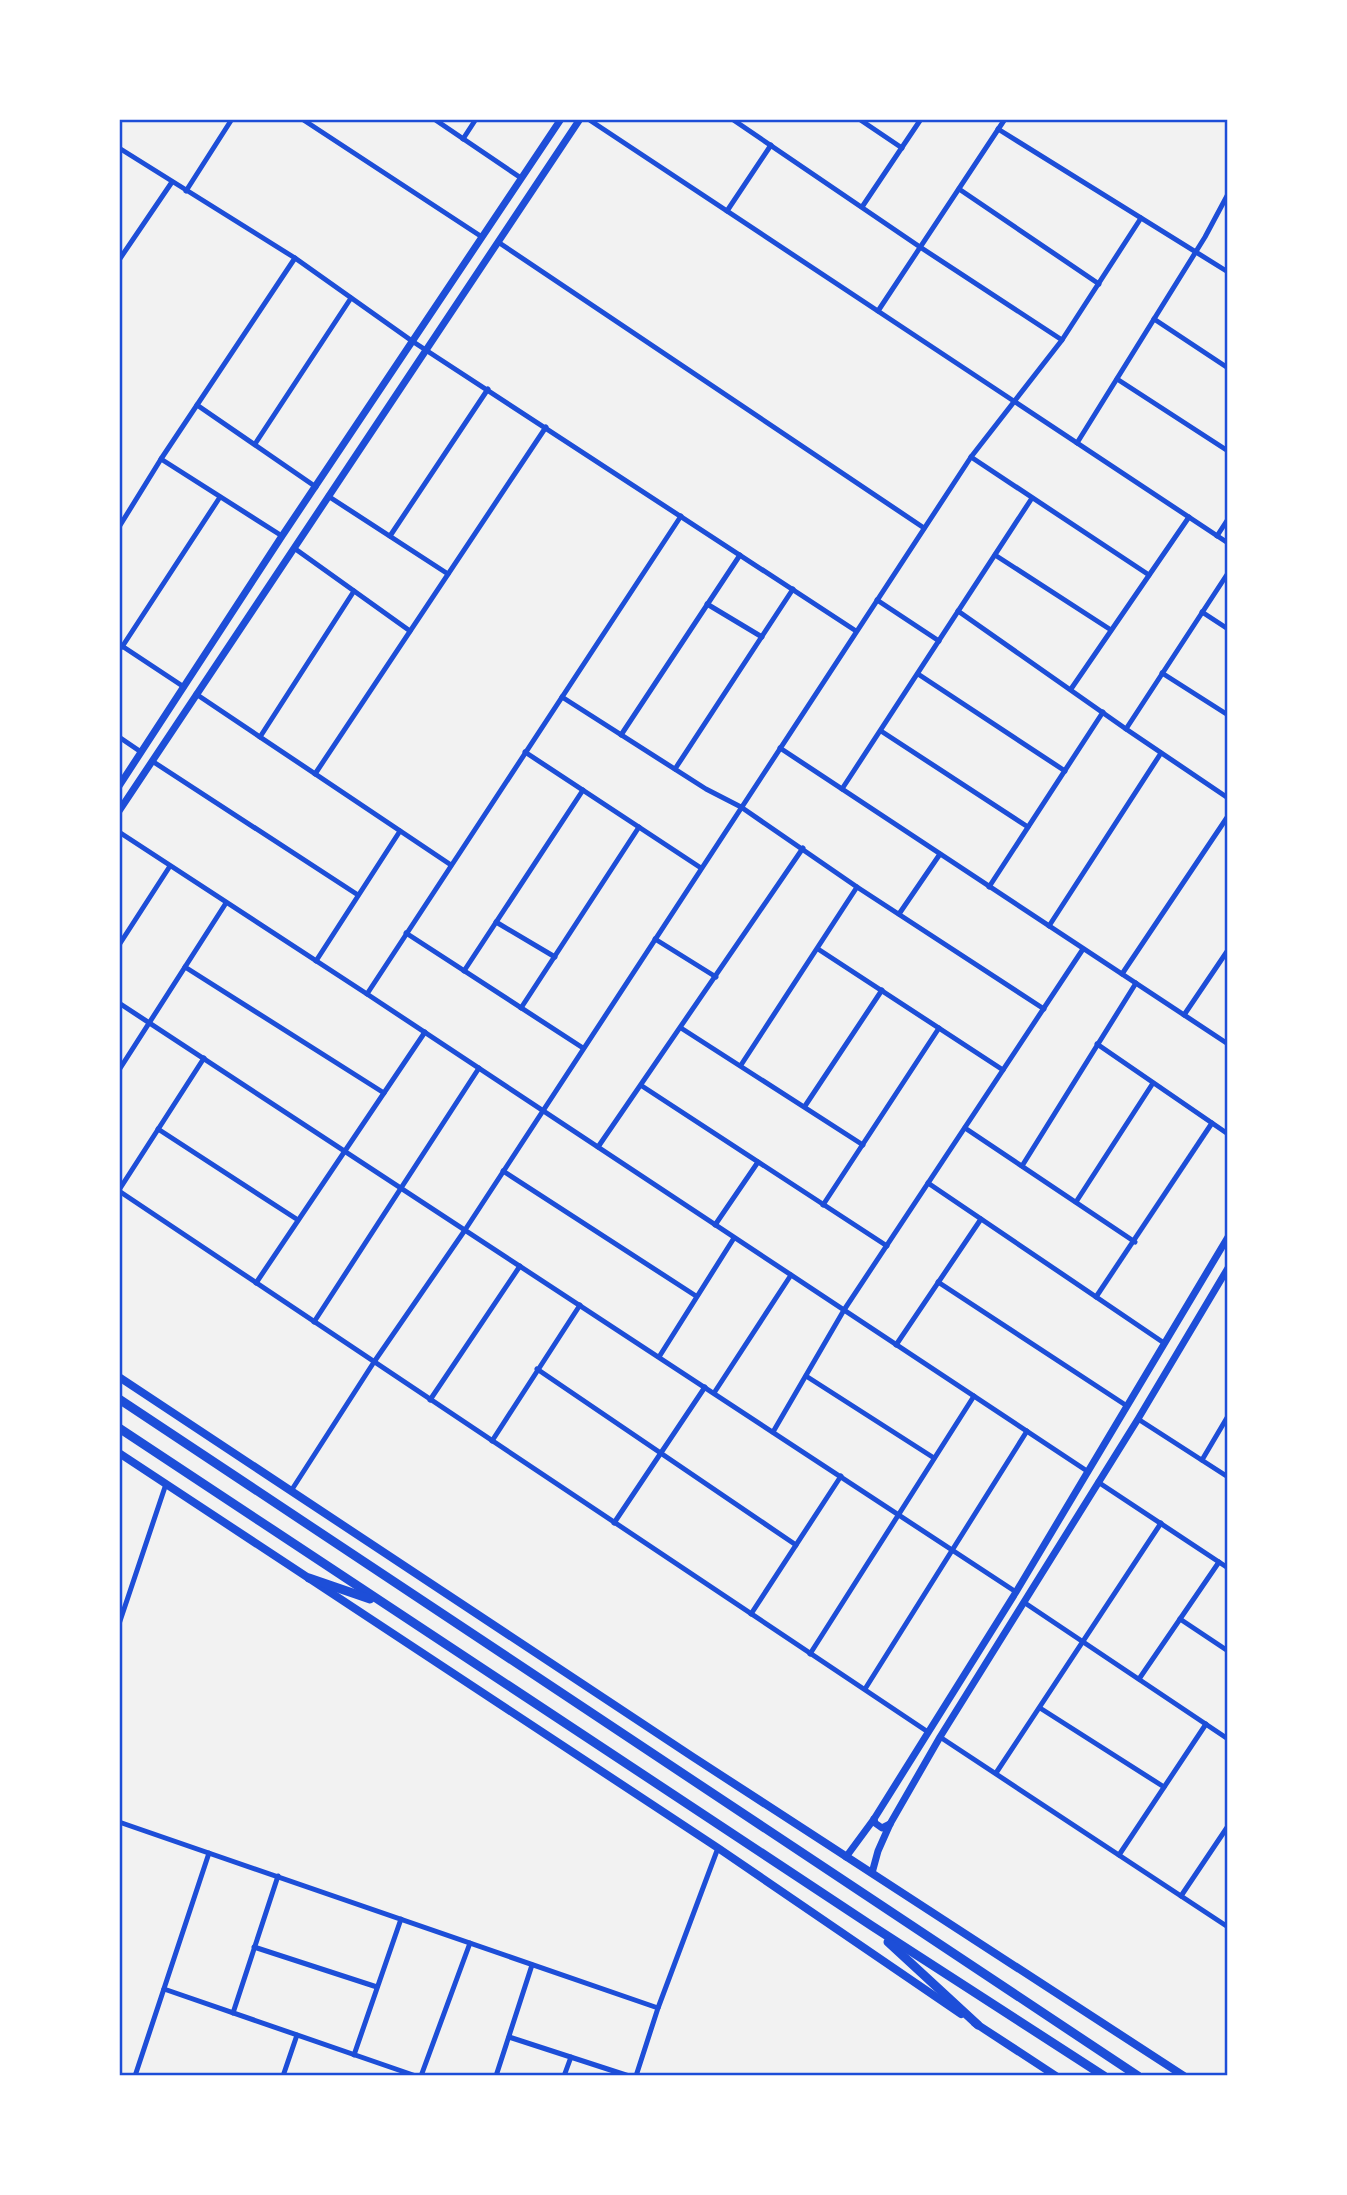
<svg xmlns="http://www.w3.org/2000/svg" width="1347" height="2195" font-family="'Source Serif 4',serif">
<rect width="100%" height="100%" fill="#f2f2f2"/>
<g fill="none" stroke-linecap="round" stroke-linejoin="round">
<g stroke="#1d4ed8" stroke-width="5">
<polyline points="302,119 482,237"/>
<polyline points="434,119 521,178"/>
<polyline points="588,119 1228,543"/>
<polyline points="732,119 920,247 1062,340"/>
<polyline points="859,119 902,148"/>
<polyline points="998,129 1228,272"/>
<polyline points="463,139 476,119"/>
<polyline points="119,148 295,258 412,341 856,631"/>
<polyline points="959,189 1099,284"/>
<polyline points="186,191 232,119"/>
<polyline points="862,207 921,119"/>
<polyline points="727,211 771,145"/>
<polyline points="498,242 924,528"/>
<polyline points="119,260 172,182"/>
<polyline points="878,311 1005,119"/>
<polyline points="1154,319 1228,368"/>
<polyline points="1117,379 1228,451"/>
<polyline points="197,405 316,487"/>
<polyline points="1077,443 1205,237 1228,194"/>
<polyline points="255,444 351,298"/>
<polyline points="971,457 1149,575"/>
<polyline points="161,459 282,536"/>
<polyline points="328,496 448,574"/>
<polyline points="119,527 161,459 295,258"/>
<polyline points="390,536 488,389"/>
<polyline points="1217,536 1228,519"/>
<polyline points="294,548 410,631"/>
<polyline points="995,555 1111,630"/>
<polyline points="877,600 939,641"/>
<polyline points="707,604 762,637"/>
<polyline points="958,611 1126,729 1228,798"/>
<polyline points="1202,612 1228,629"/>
<polyline points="119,644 184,687"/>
<polyline points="122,647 220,497"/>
<polyline points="1162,673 1228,715"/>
<polyline points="918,674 1065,771"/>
<polyline points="1071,689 1189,517"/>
<polyline points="196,694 451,865"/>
<polyline points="562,697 706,789 741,807 857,887 1044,1009"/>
<polyline points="1126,729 1228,573"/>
<polyline points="881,731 1028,827"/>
<polyline points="621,735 740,555"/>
<polyline points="119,737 141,752"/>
<polyline points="260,737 354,591"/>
<polyline points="780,748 1228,1044"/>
<polyline points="525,752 701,868"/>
<polyline points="152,761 358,895"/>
<polyline points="675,769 793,589"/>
<polyline points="315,774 546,427"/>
<polyline points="842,789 1032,498"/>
<polyline points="119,832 367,994 1087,1471"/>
<polyline points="989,887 1103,712"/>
<polyline points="899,914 940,854"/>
<polyline points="496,922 555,957"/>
<polyline points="1049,926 1161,753"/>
<polyline points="406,933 583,1048"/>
<polyline points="655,939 716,977"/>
<polyline points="119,945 170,866"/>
<polyline points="818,949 1003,1070"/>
<polyline points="316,961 400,831"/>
<polyline points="185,967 384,1093"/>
<polyline points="464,971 583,790"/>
<polyline points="1122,974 1228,816"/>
<polyline points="367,994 681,516"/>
<polyline points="119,1003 1016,1592"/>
<polyline points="521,1008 639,827"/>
<polyline points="1184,1015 1228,950"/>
<polyline points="681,1028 863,1145"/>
<polyline points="1097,1044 1228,1134"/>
<polyline points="741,1065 857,887"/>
<polyline points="119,1070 226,903"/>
<polyline points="642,1086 887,1246"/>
<polyline points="805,1106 882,990"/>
<polyline points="965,1128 1135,1242"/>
<polyline points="158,1129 298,1220"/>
<polyline points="598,1147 803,848"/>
<polyline points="1022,1166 1136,983"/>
<polyline points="503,1171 696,1296"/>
<polyline points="928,1183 1164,1343"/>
<polyline points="119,1190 204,1058"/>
<polyline points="119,1191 928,1732"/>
<polyline points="1076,1202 1153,1083"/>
<polyline points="823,1205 939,1028"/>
<polyline points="715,1225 758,1162"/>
<polyline points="938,1282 1127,1406"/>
<polyline points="256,1283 425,1032"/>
<polyline points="1096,1297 1212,1123"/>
<polyline points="314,1322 479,1068"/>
<polyline points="896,1345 981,1219"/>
<polyline points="659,1357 734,1238"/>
<polyline points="537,1369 796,1545"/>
<polyline points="806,1376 934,1458"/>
<polyline points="714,1393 791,1275"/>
<polyline points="430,1400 520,1266"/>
<polyline points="1138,1419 1228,1477"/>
<polyline points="773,1432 844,1310 1083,949"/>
<polyline points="492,1441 580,1305"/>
<polyline points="1202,1460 1228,1416"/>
<polyline points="1098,1482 1228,1568"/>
<polyline points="291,1491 374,1362 465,1230 971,457 1062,340 1141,218"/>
<polyline points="614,1523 705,1387"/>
<polyline points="1025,1603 1228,1739"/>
<polyline points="751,1614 841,1476"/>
<polyline points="1180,1619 1228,1651"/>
<polyline points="119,1624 166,1484"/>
<polyline points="810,1654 974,1396"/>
<polyline points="1139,1679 1219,1562"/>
<polyline points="865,1689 1027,1431"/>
<polyline points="1040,1708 1164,1787"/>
<polyline points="940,1737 1228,1927"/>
<polyline points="996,1773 1161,1523"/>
<polyline points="119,1822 658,2008"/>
<polyline points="1119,1855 1206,1724"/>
<polyline points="1181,1896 1228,1826"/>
<polyline points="254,1947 377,1987"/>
<polyline points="164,1989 416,2076"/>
<polyline points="233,2013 278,1876"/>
<polyline points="509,2037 629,2076"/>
<polyline points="354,2055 401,1919"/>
<polyline points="135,2076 209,1853"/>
<polyline points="283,2076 297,2035"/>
<polyline points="421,2076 470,1943"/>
<polyline points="496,2076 532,1965"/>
<polyline points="564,2076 571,2057"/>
<polyline points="636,2076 658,2008 718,1848"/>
</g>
<g stroke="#1d4ed8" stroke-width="7">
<polyline points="119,786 282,536 561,119"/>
<polyline points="119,811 580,119"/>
<polyline points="874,1819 875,1823 882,1828 890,1824"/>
<polyline points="846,1857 874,1819 1016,1592 1228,1237"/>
<polyline points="872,1873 878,1851 890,1824 940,1737 1138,1419 1228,1268"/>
</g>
<g stroke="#1d4ed8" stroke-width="8">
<polyline points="119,1377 693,1757 1184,2076"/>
<polyline points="119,1453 718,1848 961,2014"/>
<polyline points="975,2023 1056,2076"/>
</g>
<g stroke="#1d4ed8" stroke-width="9">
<polyline points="119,1399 1138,2076"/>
<polyline points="119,1428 872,1926 1104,2076"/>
<polyline points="309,1578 370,1599"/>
<polyline points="888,1942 978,2025"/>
</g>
</g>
<rect width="1347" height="2195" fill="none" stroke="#ffffff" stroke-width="242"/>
<rect x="121" y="121" width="1105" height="1953" fill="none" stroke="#1d4ed8" stroke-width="2.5"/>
</svg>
